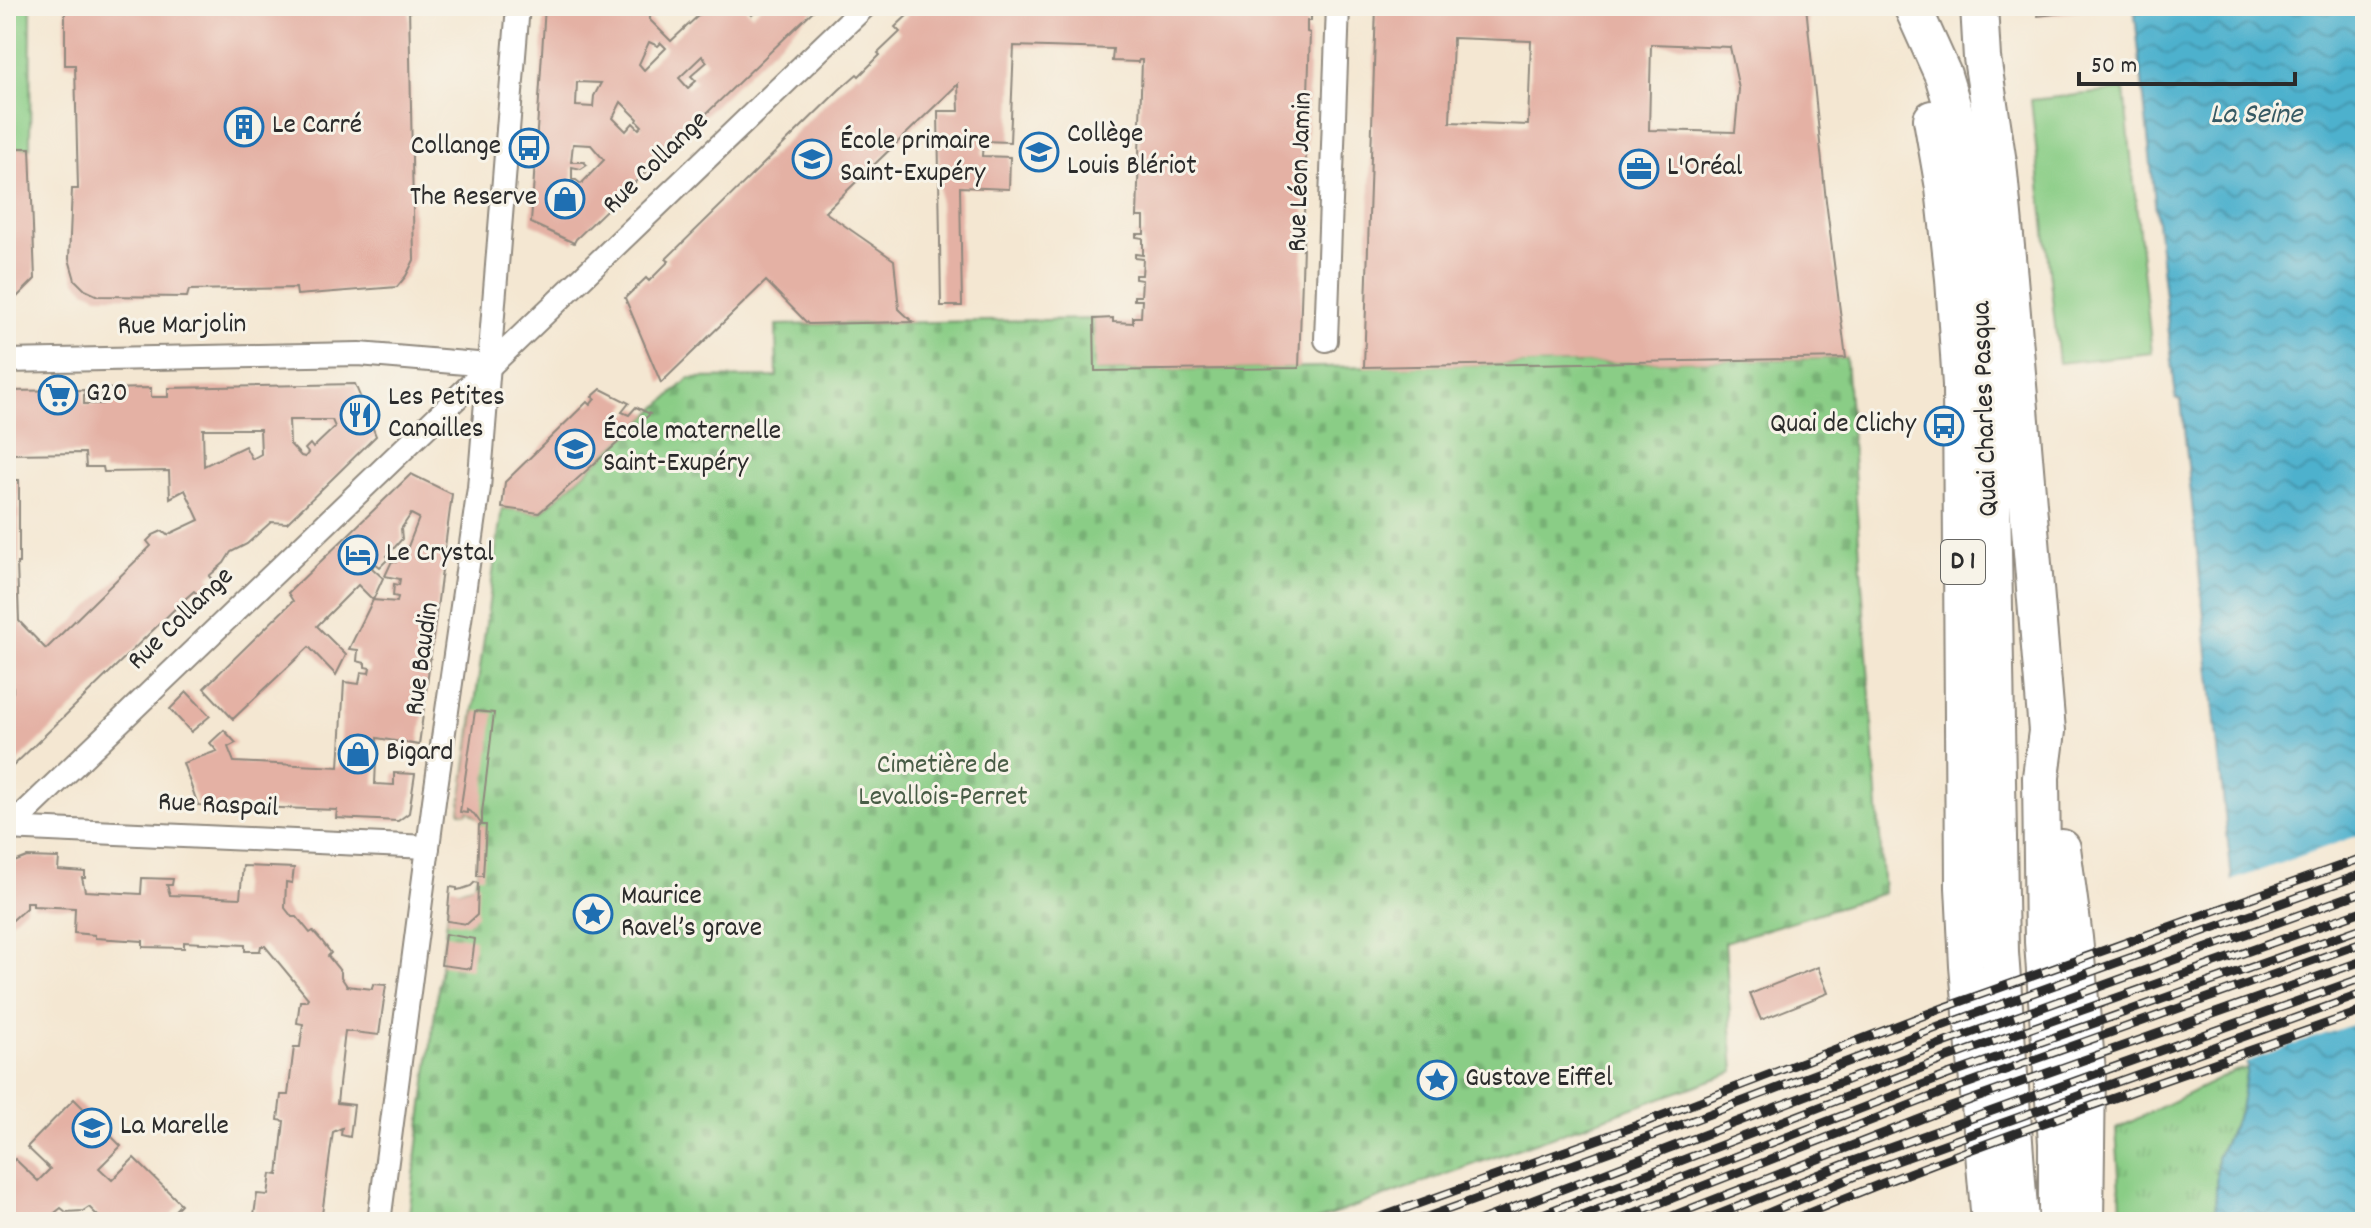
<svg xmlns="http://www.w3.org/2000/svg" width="2371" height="1228" font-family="Dekko,sans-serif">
<defs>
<pattern id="cemetery-stones" width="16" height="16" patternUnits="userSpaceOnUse" patternTransform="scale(2)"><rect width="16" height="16" fill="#8acd86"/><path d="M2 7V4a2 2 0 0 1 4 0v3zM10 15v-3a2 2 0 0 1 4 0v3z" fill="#77b074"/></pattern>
<pattern id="park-tufts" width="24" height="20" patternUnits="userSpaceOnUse" patternTransform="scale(2)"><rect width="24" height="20" fill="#8acd86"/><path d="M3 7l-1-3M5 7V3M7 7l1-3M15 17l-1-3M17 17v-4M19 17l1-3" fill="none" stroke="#77b074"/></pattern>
<pattern id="water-waves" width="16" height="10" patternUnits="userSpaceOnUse" patternTransform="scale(2)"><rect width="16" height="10" fill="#4eb1cd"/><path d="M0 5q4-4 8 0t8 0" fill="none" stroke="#4190a7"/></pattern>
</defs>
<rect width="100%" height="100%" fill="#f7f3e8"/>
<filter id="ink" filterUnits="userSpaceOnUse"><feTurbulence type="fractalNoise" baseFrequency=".0125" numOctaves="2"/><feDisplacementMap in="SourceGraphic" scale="16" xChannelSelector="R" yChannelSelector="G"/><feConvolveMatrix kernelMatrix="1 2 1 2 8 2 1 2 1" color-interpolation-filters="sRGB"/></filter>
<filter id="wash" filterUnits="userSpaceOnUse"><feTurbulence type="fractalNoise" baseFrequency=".006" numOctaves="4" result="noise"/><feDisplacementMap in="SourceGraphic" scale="32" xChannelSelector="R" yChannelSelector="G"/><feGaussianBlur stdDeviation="1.8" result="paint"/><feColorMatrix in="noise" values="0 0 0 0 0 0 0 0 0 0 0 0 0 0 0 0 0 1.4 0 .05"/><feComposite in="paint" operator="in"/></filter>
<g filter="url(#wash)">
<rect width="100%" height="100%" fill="#f4e7d2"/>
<polygon fill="#8acd86" stroke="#5a7c58" stroke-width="2" points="2124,90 2152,353 2059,363 2031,100"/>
<path fill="url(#cemetery-stones)" stroke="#5a7c58" stroke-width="2" d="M1094,319L1096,371L1846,358L1884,893L1725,942L1734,1072L1312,1222H408L450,895C458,889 466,889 474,884L477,877L481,824L479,819L468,810L467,813L460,812L502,508L540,513L690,378L777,377L776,325Z"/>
<g fill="url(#park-tufts)" stroke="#5a7c58" stroke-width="2">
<polygon points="6,6 31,6 30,148 6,148"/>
<polygon points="2247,1068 2240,1110 2217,1157 2215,1222 2122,1222 2116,1129 2235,1071"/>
</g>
<polygon fill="url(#water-waves)" stroke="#3c6e7c" stroke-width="2" points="2134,6 2365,6 2365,1222 2215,1222 2217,1157 2240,1110 2247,1068 2233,890 2181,400 2176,399"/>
<polygon fill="#f4e7d2" points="2365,833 2365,1020 2243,1063 2228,882"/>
<g id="blocks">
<g fill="#e4b1a4" fill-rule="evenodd">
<polygon points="65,6 409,6 414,260 406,276 397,287 297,295 296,288 189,290 187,297 98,296 85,290 75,280 69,259 72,189 78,189 75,65 65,65"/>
<path d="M545,6H586L585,17H595V6H650V20L671,41L699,15L691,6H743L752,15L762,6H818L576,239L574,243L531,223ZM649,42L658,46L661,43L666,48L644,70L639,64ZM702,56L707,62L691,76L696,81L688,88L679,78ZM577,82L601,83L594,96L593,107L576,106ZM621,102L638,119L637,121L642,126L639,129L633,123L626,131L613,118ZM573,144L591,145L604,160L581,184L576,180H572V167L581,169L587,165L584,162H571Z"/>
<polygon points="923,6 1311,6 1311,21 1307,21 1307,32 1310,33 1299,368 1095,371 1094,319 1113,318 1113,322 1133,323 1133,317 1141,317 1142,300 1134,300 1134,296 1141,296 1142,280 1135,279 1135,275 1142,275 1143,259 1135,258 1135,254 1143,255 1143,238 1136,237 1136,234 1144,234 1144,217 1137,217 1142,60 1139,60 1138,62 1112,61 1113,49 1014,46 1010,142 983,141 982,156 1010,157 1009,189 960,187 962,306 941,306 938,111 959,111 958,84 825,212 894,260 899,309 913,322 808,324 766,281 661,383 625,298 646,278 649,281 669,261 666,259 839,90 857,74 859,76 880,55 878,53 900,32 895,27 912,11 915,14"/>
<path d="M1376,6H1806L1826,201L1846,358L1364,367ZM1453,38L1531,41L1528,125L1450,122ZM1651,44L1730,47L1739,89L1735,132L1649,130Z"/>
<polygon points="2036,6 2099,6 2099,9 2038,16"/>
<polygon points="6,148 30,148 35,279 17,297 6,297"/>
<path d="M355,384L376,436L287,523L271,522L247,544L231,552L224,563L209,576L214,582L199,596L194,591L185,599L6,773V698L13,692V687L6,680V480H19V563H17L19,621L46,649L151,546L147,541L153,535L162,531L167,535L199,520L185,490L170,498L169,471L104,472L103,467H86L85,453L6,454V391L84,390V404H102L101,389L151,388V397H168V388ZM289,420H332L335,427L313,448L310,444L305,449L308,453L305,457L301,456L290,444ZM203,429H260L261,454L252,459L245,446L204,466Z"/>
<polygon points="601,389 629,403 622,412 629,415 636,407 650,414 539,513 502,508 505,482 587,402 590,405 595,399 592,397"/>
<path d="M411,474L452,494L419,745L377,738L375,784L394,785V773L415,774L409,813L398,821L336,818L337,810L198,805L183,763L217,751L210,743L224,730L236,743L228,747L234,762L339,767L344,682L359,684L361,672L369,673L370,668L365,667V663L357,661L358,650L349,649L373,600L358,585L317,626L346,655L336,675L309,647L233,719L204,688L293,601L288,593ZM411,514L419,518L404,557L397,556L396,562L392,561L385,576L400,579L399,585L394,584L393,596L398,597L397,602L373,600L383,578L372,568L375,563L380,567L389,558L387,556L402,539L401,529Z"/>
<polygon points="187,692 210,716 191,732 170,709"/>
<polygon points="475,711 494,713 482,813 482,825 486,825 483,876 477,876 479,825 482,825 474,814 467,810 467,813 460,812"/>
<polygon points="27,857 59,858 58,870 85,872 85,878 82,878 85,891 141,894 142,878 173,879 172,885 167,885 170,895 240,898 243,866 294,868 292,883 286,882 285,908 292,917 297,917 310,933 313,931 321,940 331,953 328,956 341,972 341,977 347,986 372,989 373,984 386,985 379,1035 345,1031 337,1103 354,1105 350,1137 341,1135 342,1128 333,1132 321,1222 253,1222 257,1194 268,1195 271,1174 278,1175 284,1121 278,1120 281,1095 288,1095 294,1047 300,1047 303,1024 297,1023 300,1001 306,1001 308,998 265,946 261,946 260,951 245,951 245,945 184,942 184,948 143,947 143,941 95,938 95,935 74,933 75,908 33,906 33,902 26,902 26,908 6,926 6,870 14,862"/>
<polygon points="475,882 478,883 477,915 467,924 447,921 450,887 457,888 457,890 462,889 471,886"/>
<polygon points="445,934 475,939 471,969 441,965"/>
<polygon points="1818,967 1828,993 1761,1020 1750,994"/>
<polygon points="74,1099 121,1146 99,1168 112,1180 134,1158 181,1204 164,1222 94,1222 92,1221 98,1216 89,1207 83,1211 66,1212 61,1208 51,1216 56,1222 6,1222 6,1168 15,1159 38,1181 50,1169 27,1147"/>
</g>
</g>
</g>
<g filter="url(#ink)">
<use href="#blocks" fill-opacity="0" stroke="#90897e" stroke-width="2"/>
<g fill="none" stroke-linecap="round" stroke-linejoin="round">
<g stroke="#90897e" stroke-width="26">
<g id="minor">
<polyline points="1326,340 1338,6"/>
<polyline points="6,361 359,354 489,365"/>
<polyline points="6,828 428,847"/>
<polyline points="6,831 865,6"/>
<polyline points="379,1222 434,801 479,488 518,6"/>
</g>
</g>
<g stroke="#90897e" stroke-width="40">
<g id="primary">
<polyline points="1912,6 1943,75 1959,128 1979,237 1991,436 2000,953 2020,1222"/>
<polyline points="1979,6 1982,58 1998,163 2009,278 2047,731 2041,777 2043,942 2057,1143 2057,1222"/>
<polyline points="1932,119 1944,188 1954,279 1961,385 1964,887 1968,966 1990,1222"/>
<polyline points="2062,848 2074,938 2087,1071 2085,1222"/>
</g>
</g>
<use href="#minor" stroke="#fff" stroke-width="22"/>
<use href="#primary" stroke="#fff" stroke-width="36"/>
<g stroke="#2b2b2b" stroke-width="9">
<g id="rail">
<polyline points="1367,1222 1627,1129 1943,1008 2365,857"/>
<polyline points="1413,1222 1633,1143 1944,1025 2365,873"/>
<polyline points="1476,1222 1946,1042 2365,891"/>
<polyline points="1522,1222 1947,1058 2365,910"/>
<polyline points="1566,1222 1948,1075 2365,927"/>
<polyline points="1611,1222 1949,1090 2365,942"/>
<polyline points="1657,1222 1951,1107 2365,960"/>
<polyline points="1700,1222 1850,1162 2365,977"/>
<polyline points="1747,1222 1855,1176 2365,993"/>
<path d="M1787,1222C1976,1142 2172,1079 2365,1010"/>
</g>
</g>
<use href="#rail" stroke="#f7f3e8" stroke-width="6" stroke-dasharray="18" stroke-linecap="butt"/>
</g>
</g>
<defs>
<g id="building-ring" transform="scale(2)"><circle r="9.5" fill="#f7f3e8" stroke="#1f6fb2" stroke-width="1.5"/><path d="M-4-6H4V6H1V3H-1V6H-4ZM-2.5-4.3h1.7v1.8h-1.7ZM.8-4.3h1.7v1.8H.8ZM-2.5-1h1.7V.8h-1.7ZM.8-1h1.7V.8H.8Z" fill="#1f6fb2"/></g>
<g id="bus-ring" transform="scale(2)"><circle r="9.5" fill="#f7f3e8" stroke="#1f6fb2" stroke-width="1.5"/><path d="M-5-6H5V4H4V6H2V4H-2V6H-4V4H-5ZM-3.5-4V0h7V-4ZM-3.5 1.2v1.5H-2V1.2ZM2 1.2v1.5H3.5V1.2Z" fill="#1f6fb2"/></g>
<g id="school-ring" transform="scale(2)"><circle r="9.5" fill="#f7f3e8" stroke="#1f6fb2" stroke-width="1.5"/><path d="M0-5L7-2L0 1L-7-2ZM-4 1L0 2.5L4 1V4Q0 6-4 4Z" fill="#1f6fb2"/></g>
<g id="office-ring" transform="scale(2)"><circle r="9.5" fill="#f7f3e8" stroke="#1f6fb2" stroke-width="1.5"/><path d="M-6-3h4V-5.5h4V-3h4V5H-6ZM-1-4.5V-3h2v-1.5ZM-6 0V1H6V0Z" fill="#1f6fb2"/></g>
<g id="shop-ring" transform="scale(2)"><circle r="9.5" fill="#f7f3e8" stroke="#1f6fb2" stroke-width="1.5"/><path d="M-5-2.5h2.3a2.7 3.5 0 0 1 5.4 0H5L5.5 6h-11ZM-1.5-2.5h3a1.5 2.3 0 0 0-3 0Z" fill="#1f6fb2"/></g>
<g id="supermarket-ring" transform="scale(2)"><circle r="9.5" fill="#f7f3e8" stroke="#1f6fb2" stroke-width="1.5"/><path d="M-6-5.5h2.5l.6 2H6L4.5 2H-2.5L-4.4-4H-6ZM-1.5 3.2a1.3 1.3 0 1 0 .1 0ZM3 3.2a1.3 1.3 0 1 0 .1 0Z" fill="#1f6fb2"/></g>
<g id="restaurant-ring" transform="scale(2)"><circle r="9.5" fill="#f7f3e8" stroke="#1f6fb2" stroke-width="1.5"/><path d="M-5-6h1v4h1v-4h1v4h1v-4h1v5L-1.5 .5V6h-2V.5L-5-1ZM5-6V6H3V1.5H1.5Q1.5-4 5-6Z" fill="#1f6fb2"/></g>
<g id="hotel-ring" transform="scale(2)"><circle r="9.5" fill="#f7f3e8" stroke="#1f6fb2" stroke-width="1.5"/><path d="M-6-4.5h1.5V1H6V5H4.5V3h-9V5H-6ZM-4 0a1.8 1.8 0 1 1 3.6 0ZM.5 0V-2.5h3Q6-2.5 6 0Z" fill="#1f6fb2"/></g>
<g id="sight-ring" transform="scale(2)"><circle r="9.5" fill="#f7f3e8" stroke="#1f6fb2" stroke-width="1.5"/><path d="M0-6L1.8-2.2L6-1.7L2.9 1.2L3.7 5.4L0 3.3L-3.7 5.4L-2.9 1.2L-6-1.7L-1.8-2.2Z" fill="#1f6fb2"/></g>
</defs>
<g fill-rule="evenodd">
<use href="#building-ring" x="244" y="127"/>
<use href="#bus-ring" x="529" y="148"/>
<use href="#school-ring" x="1039" y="152"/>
<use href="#school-ring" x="812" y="159"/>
<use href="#office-ring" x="1639" y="169"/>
<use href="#shop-ring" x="565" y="199"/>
<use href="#supermarket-ring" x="58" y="395"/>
<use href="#restaurant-ring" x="360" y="415"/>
<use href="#bus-ring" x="1944" y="426"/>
<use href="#school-ring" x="575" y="449"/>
<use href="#hotel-ring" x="358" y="555"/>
<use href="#shop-ring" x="358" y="754"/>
<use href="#sight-ring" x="593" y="914"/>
<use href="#sight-ring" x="1437" y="1080"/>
<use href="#school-ring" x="92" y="1128"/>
</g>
<g text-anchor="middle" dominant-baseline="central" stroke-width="6" stroke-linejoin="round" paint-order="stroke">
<rect fill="#f7f3e8" stroke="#686764" stroke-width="2" x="1941" y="540" width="44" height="44" rx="6"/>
<g font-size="26" font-weight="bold" fill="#2b2b2b">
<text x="1963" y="562">D 1</text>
</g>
<g font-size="28" fill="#2b2b2b" stroke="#f7f3e8" text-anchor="start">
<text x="272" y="127">Le Carré</text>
<text x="1067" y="136">Collège<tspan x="1067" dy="32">Louis Blériot</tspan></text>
<text x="840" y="143">École primaire<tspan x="840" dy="32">Saint-Exupéry</tspan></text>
<text x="501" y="148" text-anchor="end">Collange</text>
<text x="1667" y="169">L'Oréal</text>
<text x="537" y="199" text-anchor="end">The Reserve</text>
<text x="86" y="395">G20</text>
<text x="388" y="399">Les Petites<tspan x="388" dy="32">Canailles</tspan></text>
<text x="1916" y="426" text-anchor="end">Quai de Clichy</text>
<text x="603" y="433">École maternelle<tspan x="603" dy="32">Saint-Exupéry</tspan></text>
<text x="386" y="555">Le Crystal</text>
<text x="386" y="754">Bigard</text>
<text x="621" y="898">Maurice<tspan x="621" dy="32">Ravel’s grave</tspan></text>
<text x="1465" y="1080">Gustave Eiffel</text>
<text x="120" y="1128">La Marelle</text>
</g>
<g font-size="28" fill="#2b2b2b" stroke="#f7f3e8">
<text transform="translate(657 164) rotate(-44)">Rue Collange</text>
<text transform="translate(1302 172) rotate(-88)">Rue Léon Jamin</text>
<text transform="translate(182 327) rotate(-1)">Rue Marjolin</text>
<text transform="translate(1987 409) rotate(-92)">Quai Charles Pasqua</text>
<text transform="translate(182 620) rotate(-44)">Rue Collange</text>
<text transform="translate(424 659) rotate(-82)">Rue Baudin</text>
<text transform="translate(218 807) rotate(3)">Rue Raspail</text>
</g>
<g font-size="28" fill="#485c46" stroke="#f7f3e8">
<text x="943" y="767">Cimetière de<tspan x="943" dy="32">Levallois-Perret</tspan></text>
</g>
<g font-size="30" font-style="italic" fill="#375a64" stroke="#f7f3e8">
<text x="2256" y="116">La Seine</text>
</g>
</g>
<rect width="2371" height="1228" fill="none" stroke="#f7f3e8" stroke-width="32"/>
<path d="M2079 72v12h216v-12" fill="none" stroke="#2b2b2b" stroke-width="4"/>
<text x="2091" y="72" font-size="24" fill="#2b2b2b" stroke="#f7f3e8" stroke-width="6" paint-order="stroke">50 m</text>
</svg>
